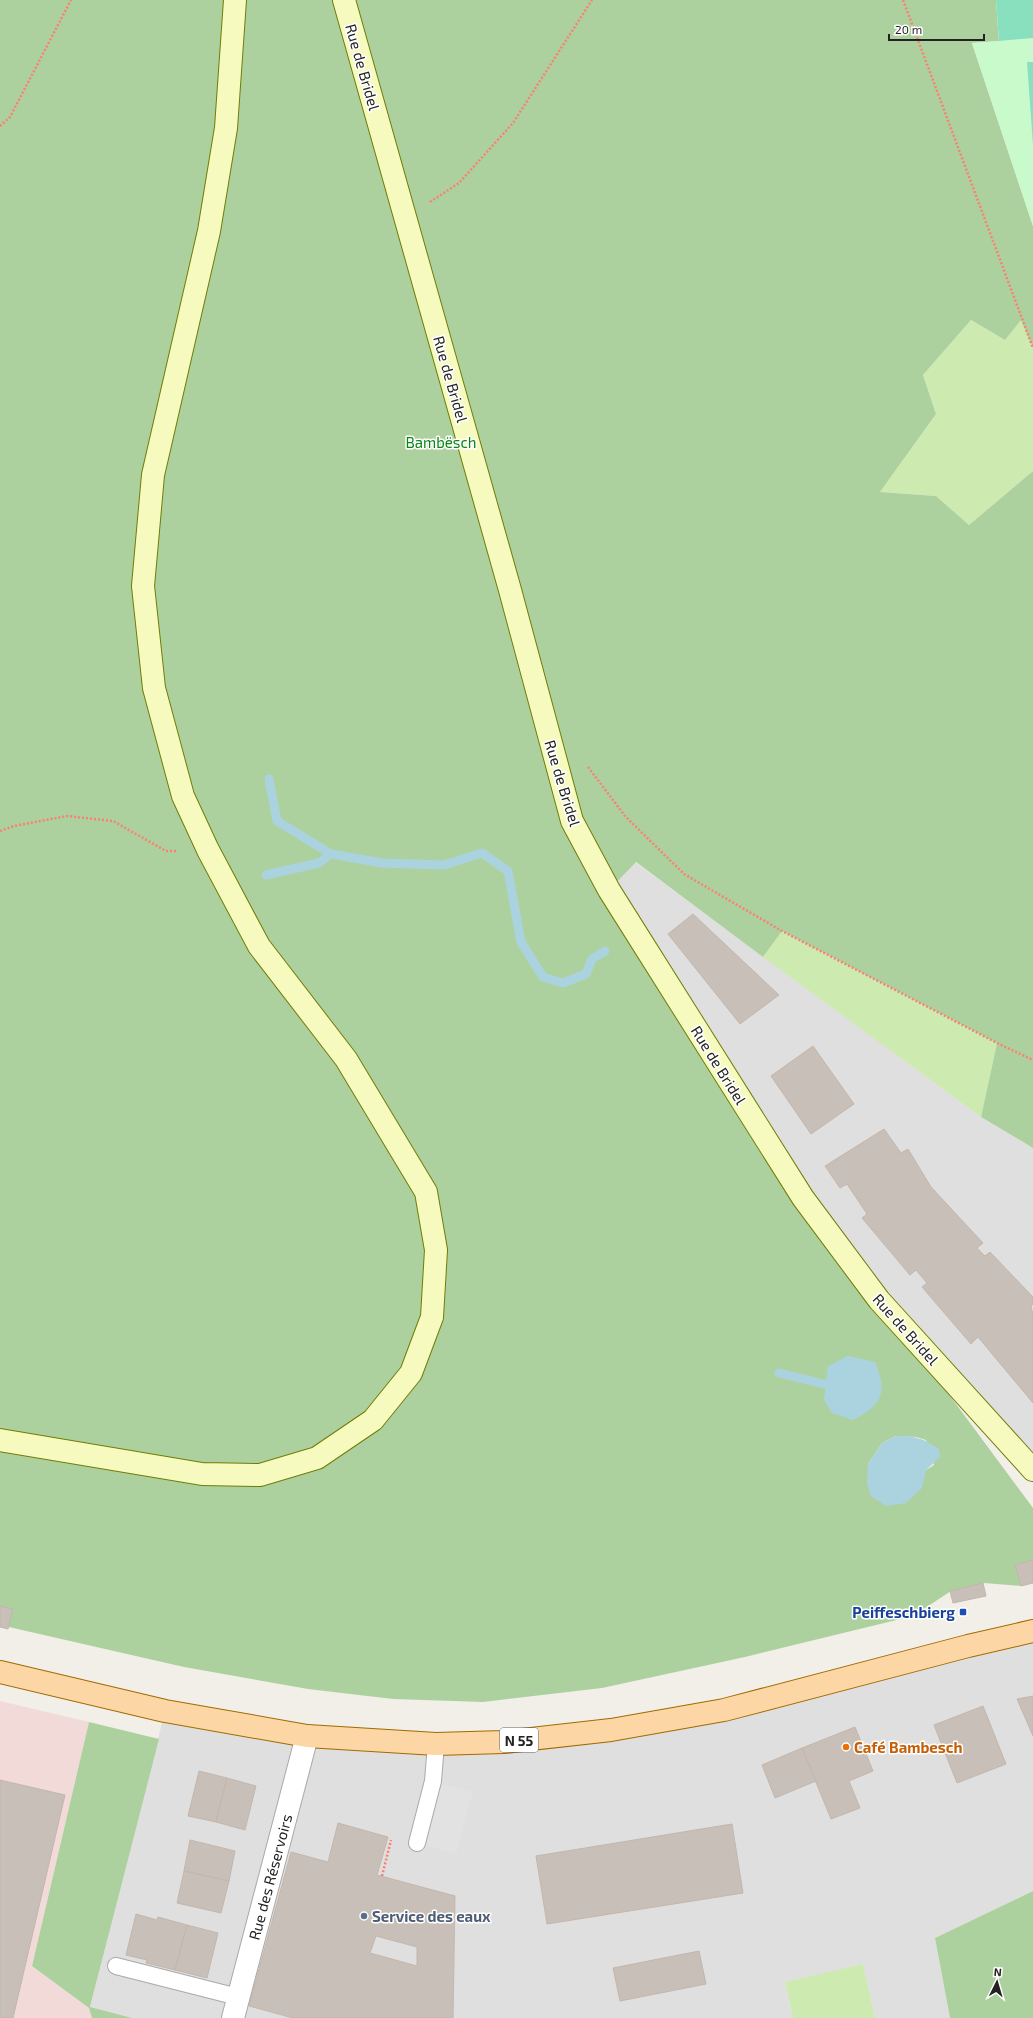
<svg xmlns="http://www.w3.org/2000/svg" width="1033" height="2018" font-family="'Exo 2',sans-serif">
<rect width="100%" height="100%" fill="#f2efe9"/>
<g fill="#e0dfdf">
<polygon points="635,862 981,1117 1033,1148 1033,1470 879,1300 609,890"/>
<polygon points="1033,1631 1033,1891 935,1938 950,2018 875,2018 863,1965 785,1982 793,2018 132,2018 90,2008 165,1711 307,1736 611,1730"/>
</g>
<polygon fill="#f2dad9" points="0,1701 89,1722 32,1966 89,2008 92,2018 0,2018"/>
<g fill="#cdebb0">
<polygon points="1021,319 1033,348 1033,471 969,525 936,496 880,492 936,414 923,375 971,320 1005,340"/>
<polygon points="782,931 997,1043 981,1117 763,957"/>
<polygon points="863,1964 875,2018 793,2018 785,1982"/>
</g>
<g fill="#add19e" fill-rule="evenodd">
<path d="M0,0H996L999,41L972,43L1033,226V348L1021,320L1005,340L971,320L923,375L936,414L880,492L936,496L969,525L1033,471V1148L981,1117L997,1043L782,931L763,957L636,862L609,890L879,1300L1033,1508V1560L1016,1565L1021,1586L984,1583L951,1591L913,1616L745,1657L602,1688L483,1702L393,1699L308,1689L184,1667L0,1625ZM896,1436L916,1437L926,1440L934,1465L926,1470L868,1464L882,1443Z"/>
<polygon points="89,1722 159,1739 90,2007 132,2018 92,2018 89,2008 32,1966"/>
<polygon points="1033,1891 1033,2018 950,2018 935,1938"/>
</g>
<polygon fill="#c8facc" points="996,0 1033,0 1033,226 972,43 999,41"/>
<g fill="#88e0be">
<polygon points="996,0 1033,0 1033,38 999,41"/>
<polygon points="1027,62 1033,62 1033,145"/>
</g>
<polygon fill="#e2e2e2" points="433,1781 473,1792 456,1854 417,1843"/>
<g fill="#aad3df">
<path d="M848,1356L875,1362C888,1393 882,1405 853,1420L832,1413L824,1400L828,1366Z"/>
<path d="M896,1436C915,1436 923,1438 939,1449L940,1457L926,1470L922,1488L906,1503L886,1506L871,1496L867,1484L868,1464L882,1443Z"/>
</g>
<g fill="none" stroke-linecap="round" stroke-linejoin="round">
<g stroke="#aad3df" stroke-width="9">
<polyline points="269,779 277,821 331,854 382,863 444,865 482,853 508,871 521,942 543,977 563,983 586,974 592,959 605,951"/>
<polyline points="266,875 319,863 331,854"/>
<polyline points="779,1373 824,1384"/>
</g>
</g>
<g fill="#c7bfb8" stroke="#c4b6ab" fill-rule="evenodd">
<polygon points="693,914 779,995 740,1024 668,934"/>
<polygon points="813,1046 854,1104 811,1134 771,1076"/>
<polygon points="884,1129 901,1153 908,1149 931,1187 983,1243 977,1248 985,1256 990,1252 1033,1297 1033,1304 1031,1306 1033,1315 1033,1403 978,1337 971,1344 922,1287 927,1283 916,1270 910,1275 862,1218 867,1214 847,1184 840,1188 825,1166"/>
<polygon points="1033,1560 1033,1583 1021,1586 1015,1565"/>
<polygon points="983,1583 986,1596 953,1603 950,1591"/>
<polygon points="0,1606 13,1609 8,1629 0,1627"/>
<polygon points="1033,1696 1033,1736 1017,1699"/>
<polygon points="983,1706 1006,1764 957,1783 934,1725"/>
<polygon points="855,1727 873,1771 849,1781 860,1808 831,1819 802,1748"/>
<polygon points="802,1748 816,1781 775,1798 762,1765"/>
<polygon points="199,1771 227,1778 216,1822 188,1816"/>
<polygon points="227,1778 256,1786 245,1830 216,1822"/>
<polygon points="0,1780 65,1795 13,2018 0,2018"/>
<path d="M338,1823L388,1837L377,1875L455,1896L453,2018H293L249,2006L291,1852L328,1862ZM376,1936L417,1947V1966L370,1953Z"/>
<polygon points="732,1824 743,1893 547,1924 536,1856"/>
<polygon points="190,1840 235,1851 229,1881 184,1871"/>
<polygon points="184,1871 229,1881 221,1913 177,1903"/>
<polygon points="136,1914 157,1920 158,1917 187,1925 175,1970 146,1963 147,1960 126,1955"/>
<polygon points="187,1925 218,1933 207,1978 175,1970"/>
<polygon points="699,1951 706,1984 620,2001 613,1968"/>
</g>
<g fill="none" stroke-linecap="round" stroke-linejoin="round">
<g stroke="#a9a9a9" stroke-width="18">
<g id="lane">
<polyline points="417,1843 433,1781 436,1744"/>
<polyline points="116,1966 238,1997"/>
</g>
</g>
<g stroke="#a9a9a9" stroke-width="24">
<polyline id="street" points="233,2018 307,1736"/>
</g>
<g stroke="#707d05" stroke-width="24">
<g id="secondary">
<polyline points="344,0 510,590 572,821 609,890 803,1198 879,1300 1033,1470"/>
<polyline points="0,1440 202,1474 260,1475 317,1458 373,1420 411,1373 432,1317 436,1250 426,1192 346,1059 259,946 208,850 183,796 154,688 143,586 153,475 209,231 226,128 235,0"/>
</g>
</g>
<g stroke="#a06b00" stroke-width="24">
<polyline id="primary" points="0,1672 165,1711 307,1736 436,1744 504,1742 611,1730 724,1710 968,1646 1033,1631"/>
</g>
<g stroke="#fa8072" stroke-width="2.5" stroke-dasharray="2 2" stroke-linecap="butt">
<polyline points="903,0 1033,348"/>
<polyline points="0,126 10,117 71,0"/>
<polyline points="430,202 459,183 513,123 592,0"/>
<polyline points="588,767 625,816 684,874 782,931 997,1043 1033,1060"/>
<polyline points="0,831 14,826 67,816 113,821 166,851 177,851"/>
<polyline points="382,1876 391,1840"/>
</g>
<use href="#lane" stroke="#fff" stroke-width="16"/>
<use href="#street" stroke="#fff" stroke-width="22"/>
<use href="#secondary" stroke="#f7fabf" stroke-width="22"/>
<use href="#primary" stroke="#fcd6a4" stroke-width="22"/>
</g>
<rect fill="#1a4fb4" stroke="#fff" stroke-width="1.5" x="959" y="1608" width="8" height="8" rx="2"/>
<circle fill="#e8710a" stroke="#fff" stroke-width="1.5" cx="846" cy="1747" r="4"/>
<circle fill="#5c6f8a" stroke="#fff" stroke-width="1.5" cx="364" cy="1916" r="4"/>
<g text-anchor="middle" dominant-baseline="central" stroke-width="3" stroke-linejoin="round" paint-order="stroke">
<rect fill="#fff" stroke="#646464" stroke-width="1" x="500" y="1728" width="38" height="24" rx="3"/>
<g font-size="14" font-weight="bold" fill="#222">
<text x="519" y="1740">N 55</text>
</g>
<g font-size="15" fill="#222" stroke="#fff">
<text transform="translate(363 67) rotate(74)">Rue de Bridel</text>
<text transform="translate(451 379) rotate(74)">Rue de Bridel</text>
<text transform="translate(563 783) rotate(73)">Rue de Bridel</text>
<text transform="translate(719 1065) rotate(58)">Rue de Bridel</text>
<text transform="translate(906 1329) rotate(48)">Rue de Bridel</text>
<text transform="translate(270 1877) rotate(-75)">Rue des Réservoirs</text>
</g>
<g font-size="15" fill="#0c8416" stroke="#fff">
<text x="441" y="442">Bambësch</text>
</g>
<g font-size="15" font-weight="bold" fill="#164399" stroke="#fff" text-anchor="end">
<text x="955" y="1612">Peiffeschbierg</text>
</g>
<g font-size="15" font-weight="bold" fill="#c56008" stroke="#fff" text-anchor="start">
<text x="854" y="1747">Café Bambesch</text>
</g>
<g font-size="15" font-weight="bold" fill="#4e5e75" stroke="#fff" text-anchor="start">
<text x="372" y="1916">Service des eaux</text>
</g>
</g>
<g transform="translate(997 1982) rotate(5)" stroke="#ffffff" stroke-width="3" paint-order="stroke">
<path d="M0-3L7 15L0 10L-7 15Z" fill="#222222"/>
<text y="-6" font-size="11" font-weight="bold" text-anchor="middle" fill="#222222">N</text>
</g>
<path d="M889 34v6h95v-6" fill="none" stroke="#222222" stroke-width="2"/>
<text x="895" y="34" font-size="12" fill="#222222" stroke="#ffffff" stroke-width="3" paint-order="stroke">20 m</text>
</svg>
